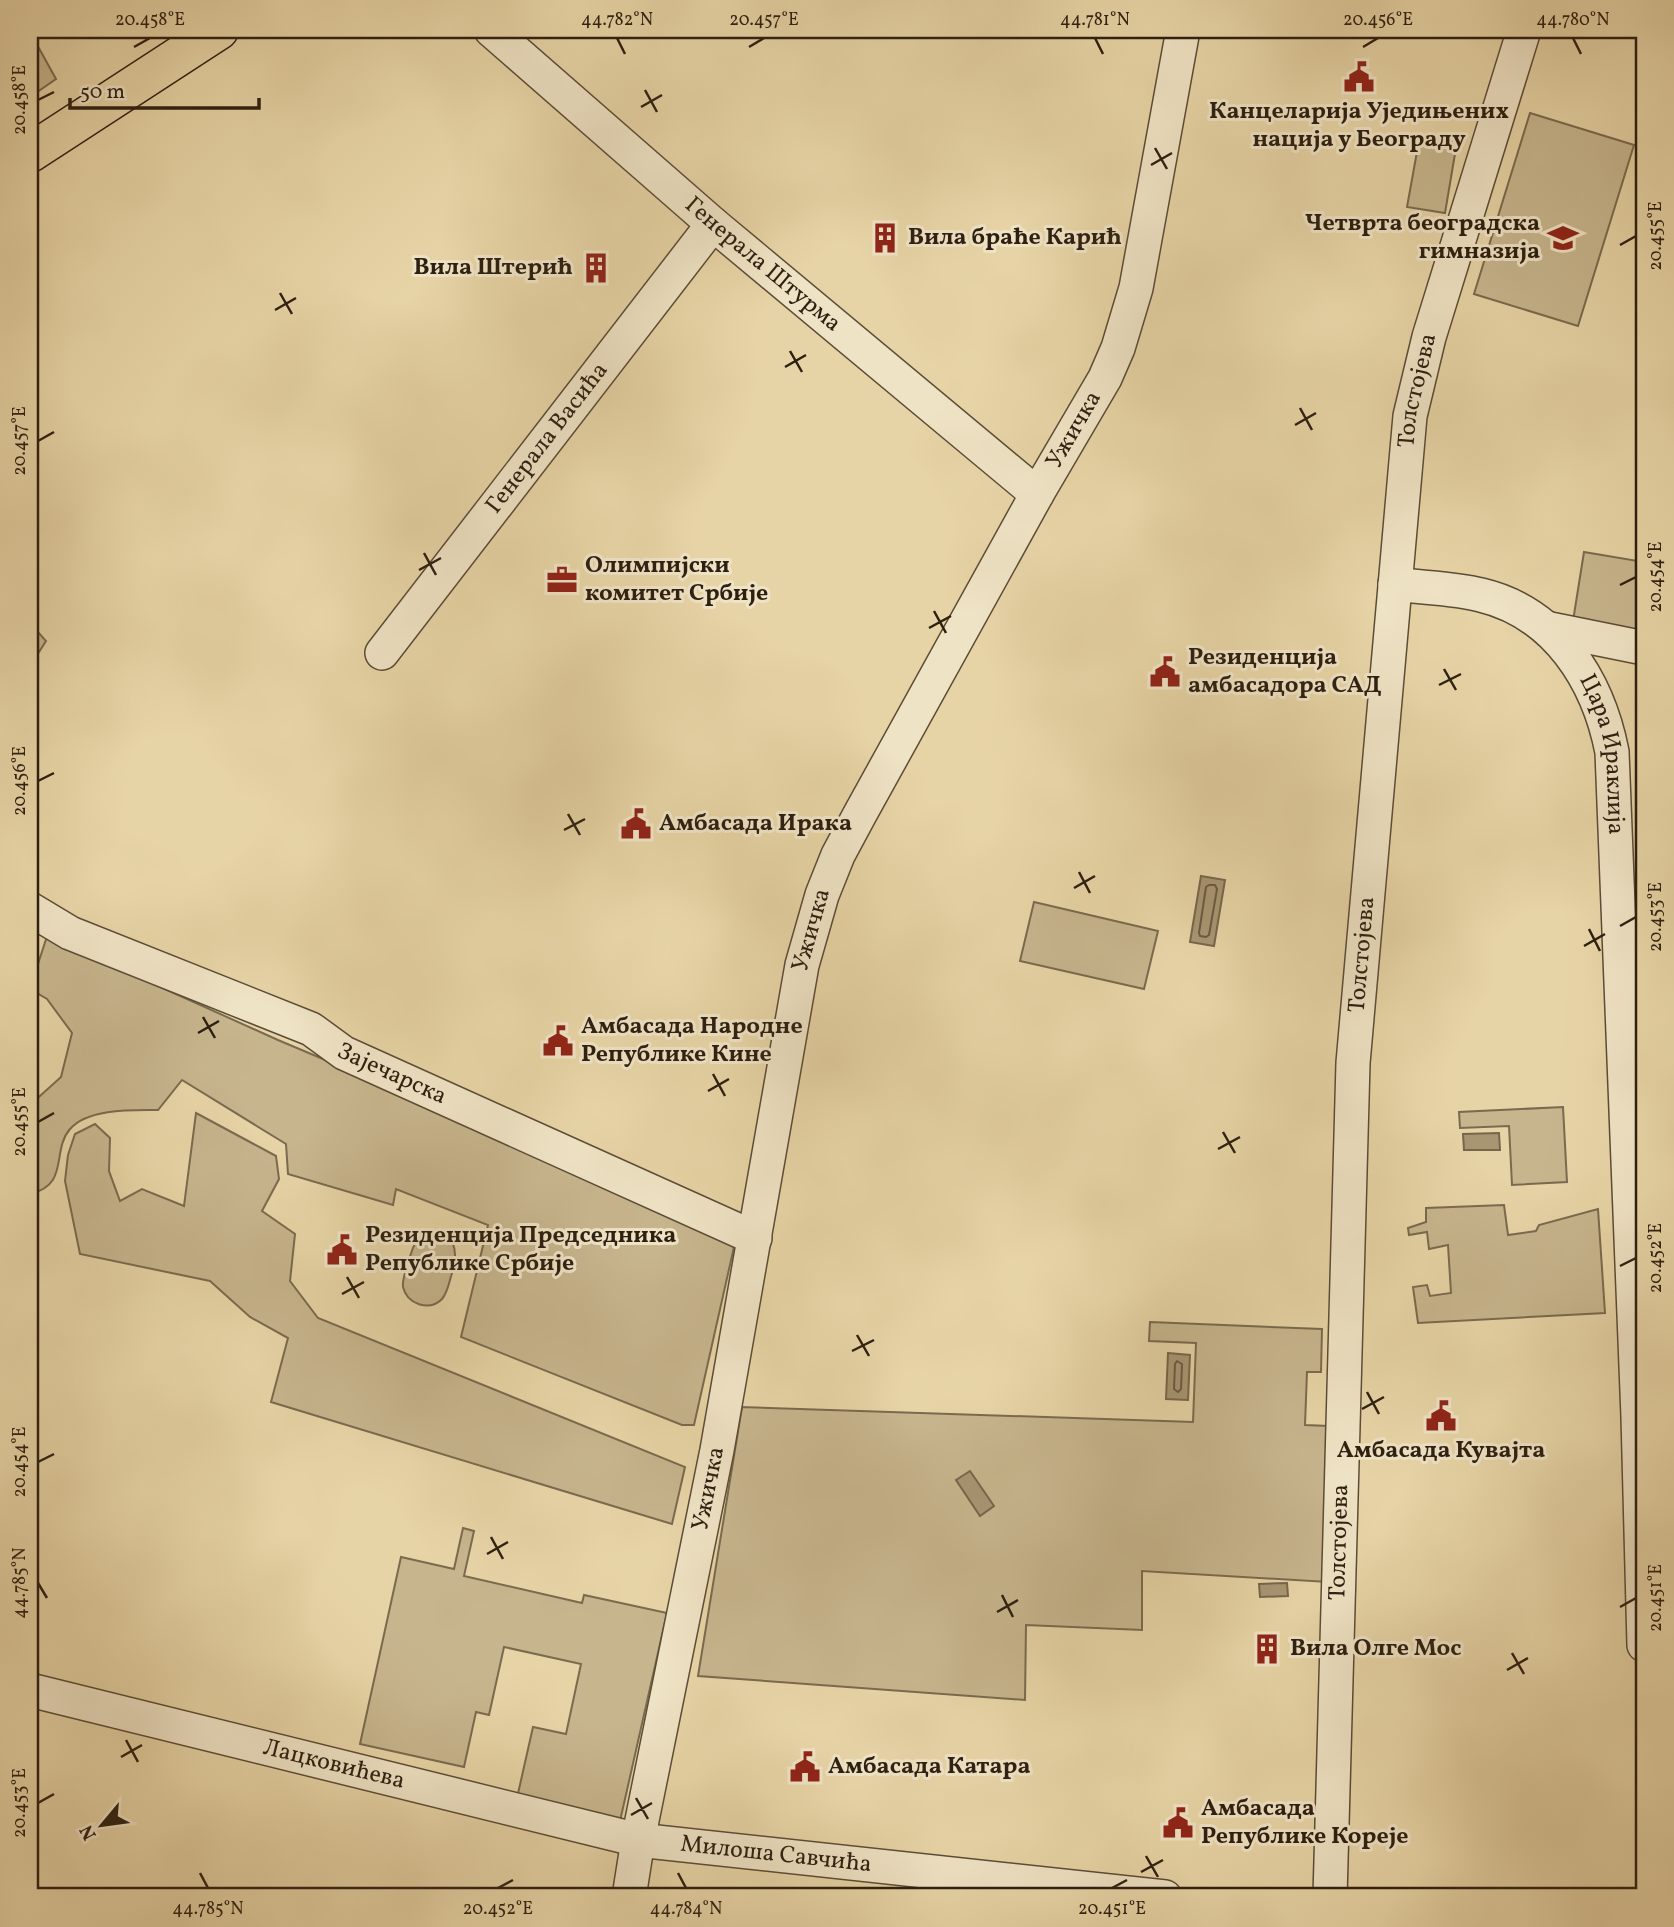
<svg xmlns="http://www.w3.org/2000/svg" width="1674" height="1927" font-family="Vollkorn,serif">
<rect width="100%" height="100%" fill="#e7d4a6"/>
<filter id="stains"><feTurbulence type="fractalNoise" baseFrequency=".00286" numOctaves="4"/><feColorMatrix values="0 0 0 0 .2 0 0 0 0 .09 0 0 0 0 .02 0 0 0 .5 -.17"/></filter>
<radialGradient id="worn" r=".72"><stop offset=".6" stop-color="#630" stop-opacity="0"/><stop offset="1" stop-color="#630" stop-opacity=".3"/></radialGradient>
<g fill="#c7b58d" stroke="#7a6a4f" stroke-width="2">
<polygon points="30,32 56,79 30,97"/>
<polygon points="1530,113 1634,145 1578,326 1474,294"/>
<polygon points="1420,135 1457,142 1445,213 1407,207"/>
<polygon points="1584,552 1644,562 1644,632 1573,621"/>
<polygon points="30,623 46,641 30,666"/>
<polygon points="1034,902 1158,931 1144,989 1020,961"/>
<path d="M47,936L278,1040L529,1146L736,1238L694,1425H682L461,1337L488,1225L396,1189L393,1205L288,1174L286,1144L182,1080L158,1110C133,1110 88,1108 70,1129C51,1151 70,1185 30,1194V1105L61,1077L72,1033L47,999L30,989Z"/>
<polygon points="1563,1107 1567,1182 1512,1185 1509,1126 1460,1128 1459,1112"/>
<polygon points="196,1113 276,1156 279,1179 262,1211 295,1234 290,1281 318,1318 685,1467 672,1524 271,1402 288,1338 250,1317 210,1281 80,1254 65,1181 68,1155 75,1134 95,1124 110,1138 109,1171 120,1201 142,1189 184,1206"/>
<polygon points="1504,1205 1508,1235 1536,1231 1539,1225 1598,1209 1605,1313 1418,1323 1413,1287 1427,1285 1430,1296 1451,1293 1448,1245 1429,1249 1427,1232 1409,1235 1408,1228 1426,1222 1426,1208"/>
<path d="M431,1232L439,1233L452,1241C457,1253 455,1261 452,1273C449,1282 448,1292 442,1299C429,1312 407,1304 403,1287C402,1278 407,1268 409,1260C413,1246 416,1236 431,1232Z"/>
<polygon points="1150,1322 1322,1329 1321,1372 1307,1372 1305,1425 1329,1426 1328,1582 1142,1571 1142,1630 1026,1625 1025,1700 698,1676 742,1407 1193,1422 1196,1343 1149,1341"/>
<polygon points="463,1528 474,1531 464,1576 582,1603 584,1595 667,1613 620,1821 517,1798 533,1727 566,1734 581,1664 504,1647 489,1715 476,1712 464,1767 360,1744 401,1557 454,1569"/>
</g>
<g fill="#a89673" stroke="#77664c" stroke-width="2">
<polygon points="1201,876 1225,880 1214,946 1190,942"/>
<polygon points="1499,1133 1500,1150 1464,1150 1463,1134"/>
<polygon points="1168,1353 1190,1355 1188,1400 1166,1399"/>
<polygon points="970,1471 994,1506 980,1516 956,1480"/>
<polygon points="1287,1583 1288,1596 1260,1597 1259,1584"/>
</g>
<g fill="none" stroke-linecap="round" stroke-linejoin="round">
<g stroke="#6a5a42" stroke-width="2">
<polygon points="1209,885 1215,885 1217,889 1209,935 1206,937 1200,936 1199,933 1206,887"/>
<polygon points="1177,1361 1182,1364 1181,1389 1178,1392 1174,1389 1175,1364"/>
</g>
<g stroke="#5c4c36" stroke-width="36">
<g id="minor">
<path id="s1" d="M491,30L713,224L1037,494"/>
<path id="s2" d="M1395,584C1423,588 1454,588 1481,595C1556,613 1598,680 1612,752L1638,1417L1644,1645"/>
<polyline points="1550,629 1644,648"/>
<path id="s3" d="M382,653L713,224"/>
<path id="s4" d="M30,909L70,933L311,1029L344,1053L755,1238"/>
<path id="s5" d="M30,1690L638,1840L1165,1897"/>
<path id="s6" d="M629,1897L638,1840L717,1450L802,965L822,895L838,855L860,814L1037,494L1105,378L1118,348L1136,288L1183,30"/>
<path id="s7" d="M1330,1897L1353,1063L1410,416L1429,337L1524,30"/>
</g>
</g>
<g stroke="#2d1f11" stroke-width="41">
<polyline id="major" points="30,153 219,30"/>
</g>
<use href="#minor" stroke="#efe3c5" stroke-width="33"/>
<use href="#major" stroke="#e7d4a6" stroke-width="38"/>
</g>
<path fill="none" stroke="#2d1f11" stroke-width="2.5" d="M617,38L625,54M1095,38L1103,54M1573,38L1581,54M134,47L150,38M749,47L764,38M1363,47L1378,38M645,90L657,112M38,100L54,92M641,107L662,95M1155,148L1167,169M1151,165L1172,153M1620,245L1636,236M280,293L292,314M275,310L296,298M790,351L802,372M785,367L806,355M1300,408L1312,430M1295,425L1316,413M38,441L54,432M424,553L436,575M419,570L441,558M1620,585L1636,577M934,611L946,633M929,628L951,616M1444,669L1456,690M1439,685L1461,674M38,781L54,773M568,814L580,835M564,830L585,819M1079,872L1090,893M1074,888L1095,876M1620,926L1636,917M1589,929L1600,951M1584,946L1605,934M203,1017L215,1038M198,1033L219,1021M713,1074L725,1096M708,1091L729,1079M38,1122L54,1113M1223,1132L1235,1153M1218,1149L1240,1137M1620,1266L1636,1258M347,1277L359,1298M342,1294L364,1282M857,1335L869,1356M852,1351L874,1340M1367,1392L1379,1414M1362,1409L1384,1397M38,1462L54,1454M491,1537L503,1559M487,1554L508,1542M38,1583L47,1598M1002,1595L1013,1617M1620,1607L1636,1598M997,1612L1018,1600M1512,1653L1524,1674M1507,1670L1528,1658M126,1740L138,1762M121,1757L142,1745M636,1798L648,1819M38,1803L54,1794M631,1815L652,1803M1146,1856L1158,1877M1141,1872L1163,1860M200,1873L208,1888M678,1873L686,1888M498,1888L513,1880M1112,1888L1127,1880"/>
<defs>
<g id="civic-bare" transform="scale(2.415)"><path d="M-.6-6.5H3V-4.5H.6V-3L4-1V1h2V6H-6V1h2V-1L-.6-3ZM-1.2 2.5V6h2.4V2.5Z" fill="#8f2418" stroke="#efe3c5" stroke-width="2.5" paint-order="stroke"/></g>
<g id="building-bare" transform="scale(2.415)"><path d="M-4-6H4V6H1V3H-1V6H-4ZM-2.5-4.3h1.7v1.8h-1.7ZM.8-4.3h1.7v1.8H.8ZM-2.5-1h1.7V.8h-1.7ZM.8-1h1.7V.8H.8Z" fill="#8f2418" stroke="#efe3c5" stroke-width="2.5" paint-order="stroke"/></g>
<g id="school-bare" transform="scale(2.415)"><path d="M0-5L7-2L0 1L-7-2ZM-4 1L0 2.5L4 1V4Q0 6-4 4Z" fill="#8f2418" stroke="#efe3c5" stroke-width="2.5" paint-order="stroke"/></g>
<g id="office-bare" transform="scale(2.415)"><path d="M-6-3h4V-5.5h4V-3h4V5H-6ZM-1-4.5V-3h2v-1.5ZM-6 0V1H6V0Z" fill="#8f2418" stroke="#efe3c5" stroke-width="2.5" paint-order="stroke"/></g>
</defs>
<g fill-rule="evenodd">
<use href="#civic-bare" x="1359" y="77"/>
<use href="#building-bare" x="885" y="238"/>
<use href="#school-bare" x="1563" y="238"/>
<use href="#building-bare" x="596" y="268"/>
<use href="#office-bare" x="562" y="580"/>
<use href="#civic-bare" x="1165" y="672"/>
<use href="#civic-bare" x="636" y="824"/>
<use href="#civic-bare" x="558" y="1041"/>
<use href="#civic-bare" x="342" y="1250"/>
<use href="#civic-bare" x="1441" y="1416"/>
<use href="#building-bare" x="1267" y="1649"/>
<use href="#civic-bare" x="805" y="1767"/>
<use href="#civic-bare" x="1178" y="1823"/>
</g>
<g text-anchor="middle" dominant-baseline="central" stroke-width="6" stroke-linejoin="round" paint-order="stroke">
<g font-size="24" font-weight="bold" fill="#2d1f11" stroke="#efe3c5" text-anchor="start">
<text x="1359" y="112" text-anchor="middle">Канцеларија Уједињених<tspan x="1359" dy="28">нација у Београду</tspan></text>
<text x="1540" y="224" text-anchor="end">Четврта београдска<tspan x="1540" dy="28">гимназија</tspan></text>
<text x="908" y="238">Вила браће Карић</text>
<text x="573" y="268" text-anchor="end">Вила Штерић</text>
<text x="585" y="566">Олимпијски<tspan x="585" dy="28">комитет Србије</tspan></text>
<text x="1188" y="658">Резиденција<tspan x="1188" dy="28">амбасадора САД</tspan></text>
<text x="659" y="824">Амбасада Ирака</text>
<text x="581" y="1027">Амбасада Народне<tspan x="581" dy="28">Републике Кине</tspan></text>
<text x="365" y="1236">Резиденција Председника<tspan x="365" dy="28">Републике Србије</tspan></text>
<text x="1441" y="1451" text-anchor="middle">Амбасада Кувајта</text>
<text x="1290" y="1649">Вила Олге Мос</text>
<text x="828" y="1767">Амбасада Катара</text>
<text x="1201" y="1809">Амбасада<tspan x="1201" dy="28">Републике Кореје</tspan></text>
</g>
<g font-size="24" fill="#2d1f11" stroke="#efe3c5">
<text stroke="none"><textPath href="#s1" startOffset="359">Генерала Штурма</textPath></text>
<text stroke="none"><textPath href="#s7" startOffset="1510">Толстојева</textPath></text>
<text stroke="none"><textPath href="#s6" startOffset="1550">Ужичка</textPath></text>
<text stroke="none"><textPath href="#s3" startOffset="271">Генерала Васића</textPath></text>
<text stroke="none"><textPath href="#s2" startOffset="304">Цара Ираклија</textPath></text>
<text stroke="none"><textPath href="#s6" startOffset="984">Ужичка</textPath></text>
<text stroke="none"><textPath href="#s7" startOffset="943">Толстојева</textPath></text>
<text stroke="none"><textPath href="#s4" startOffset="399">Зајечарска</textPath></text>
<text stroke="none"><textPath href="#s6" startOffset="416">Ужичка</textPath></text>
<text stroke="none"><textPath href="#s7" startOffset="355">Толстојева</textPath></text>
<text stroke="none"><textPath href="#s5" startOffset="313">Лацковићева</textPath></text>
<text stroke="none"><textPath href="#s5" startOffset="765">Милоша Савчића</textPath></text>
</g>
</g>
<rect width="1674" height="1927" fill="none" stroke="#e7d4a6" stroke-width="77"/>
<g transform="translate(102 1825) rotate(241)" stroke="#efe3c5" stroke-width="5" paint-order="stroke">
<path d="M0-5L12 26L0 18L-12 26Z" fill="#2d1f11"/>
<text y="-10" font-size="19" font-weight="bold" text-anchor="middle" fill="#2d1f11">N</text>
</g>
<path d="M70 98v10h189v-10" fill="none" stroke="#2d1f11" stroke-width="3.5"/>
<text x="80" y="98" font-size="21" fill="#2d1f11" stroke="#efe3c5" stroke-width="5" paint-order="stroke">50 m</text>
<rect x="38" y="38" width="1598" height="1850" fill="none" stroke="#2d1f11" stroke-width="2.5"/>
<g font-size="18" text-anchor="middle" fill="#2d1f11">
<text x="150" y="25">20.458°E</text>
<text x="617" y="25">44.782°N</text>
<text x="764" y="25">20.457°E</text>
<text x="1095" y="25">44.781°N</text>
<text x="1378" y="25">20.456°E</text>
<text x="1573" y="25">44.780°N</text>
<text transform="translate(19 100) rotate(-90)" y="6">20.458°E</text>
<text transform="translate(1655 236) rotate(-90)" y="6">20.455°E</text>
<text transform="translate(19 441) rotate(-90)" y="6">20.457°E</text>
<text transform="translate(1655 577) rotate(-90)" y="6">20.454°E</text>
<text transform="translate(19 781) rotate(-90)" y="6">20.456°E</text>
<text transform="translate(1655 917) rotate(-90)" y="6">20.453°E</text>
<text transform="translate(19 1122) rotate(-90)" y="6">20.455°E</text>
<text transform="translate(1655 1258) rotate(-90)" y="6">20.452°E</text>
<text transform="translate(19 1462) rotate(-90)" y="6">20.454°E</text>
<text transform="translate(19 1583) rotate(-90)" y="6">44.785°N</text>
<text transform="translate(1655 1598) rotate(-90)" y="6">20.451°E</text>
<text transform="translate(19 1803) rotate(-90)" y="6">20.453°E</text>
<text x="208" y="1914">44.785°N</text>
<text x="498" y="1914">20.452°E</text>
<text x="686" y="1914">44.784°N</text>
<text x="1112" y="1914">20.451°E</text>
</g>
<rect width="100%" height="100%" filter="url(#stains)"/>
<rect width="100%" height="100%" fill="url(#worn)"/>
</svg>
